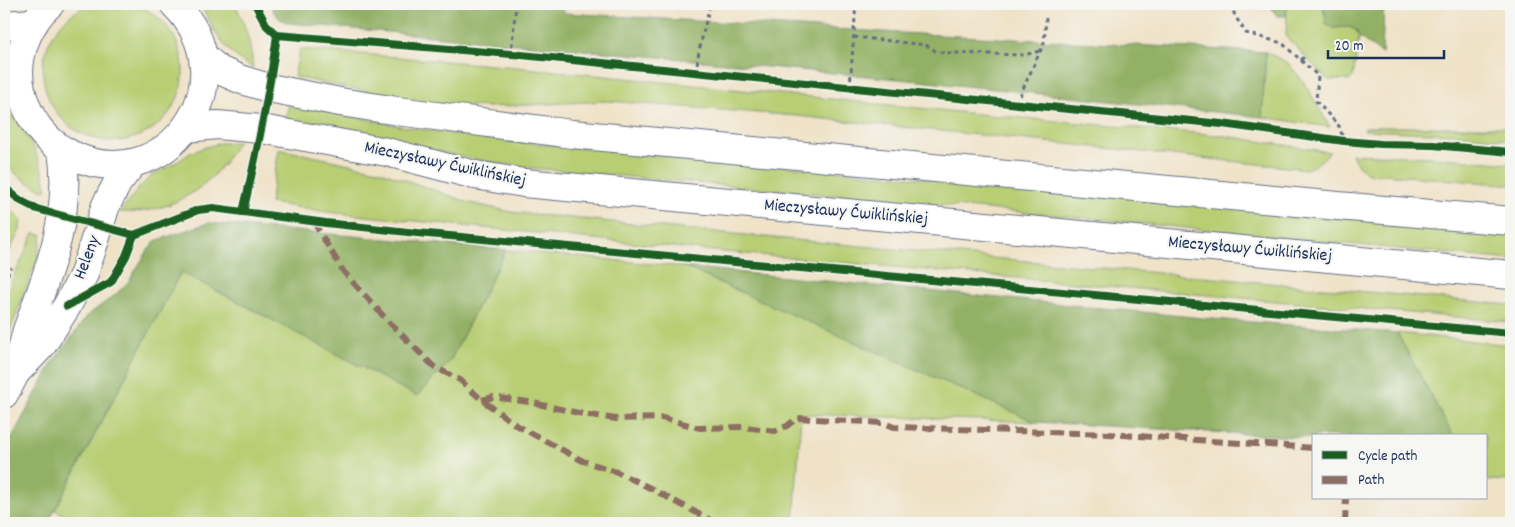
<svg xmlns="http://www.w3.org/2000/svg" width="1515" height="527" font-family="Dekko,sans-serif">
<rect width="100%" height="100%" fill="#f6f6f2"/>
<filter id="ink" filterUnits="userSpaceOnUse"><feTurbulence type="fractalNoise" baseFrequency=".02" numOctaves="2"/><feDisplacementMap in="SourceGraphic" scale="10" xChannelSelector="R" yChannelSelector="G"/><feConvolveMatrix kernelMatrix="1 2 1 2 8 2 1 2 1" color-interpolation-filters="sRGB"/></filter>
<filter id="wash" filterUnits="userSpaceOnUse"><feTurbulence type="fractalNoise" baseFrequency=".0096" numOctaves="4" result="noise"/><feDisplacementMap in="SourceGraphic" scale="20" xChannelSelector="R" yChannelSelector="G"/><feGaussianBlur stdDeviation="1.12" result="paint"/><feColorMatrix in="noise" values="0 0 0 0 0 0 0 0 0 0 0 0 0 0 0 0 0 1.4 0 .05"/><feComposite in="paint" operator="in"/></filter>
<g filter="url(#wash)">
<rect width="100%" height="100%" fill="#efe2c7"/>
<g fill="#b8ce73" stroke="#6a7e68">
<circle cx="113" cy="71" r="70"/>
<path d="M198,4H235C246,25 251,45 253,68C238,60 224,47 215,32C210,22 206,12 198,4Z"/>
<polygon points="1287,4 1324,4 1323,11 1333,28 1350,27 1357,31 1359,37 1353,77 1350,80 1328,80 1286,37"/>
<polygon points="300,49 516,67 988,115 1218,135 1330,152 1316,165 1306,169 797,116 608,101 488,107 452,105 414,101 294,77"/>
<polygon points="1266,52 1288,63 1303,81 1330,127 1262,117"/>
<polygon points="289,103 394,125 488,139 1511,232 1511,260 1075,217 532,168 479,160 286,121"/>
<path d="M4,110C29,127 42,163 47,191C30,185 14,175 4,161Z"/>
<polygon points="1365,127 1511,127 1511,140 1453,134 1364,130"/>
<path d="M238,142C232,150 227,160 220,168C196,197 158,215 120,212L139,188L152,175L179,161L190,153L203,148L220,143Z"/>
<polygon points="279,149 378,170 470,203 511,212 806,241 1511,305 1511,322 702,250 327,212 270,203"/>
<path d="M1352,154L1434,157L1511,164V185L1383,174C1369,178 1357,167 1352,154Z"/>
<polygon points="4,204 21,219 20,230 4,263"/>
<polygon points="34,233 42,235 37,259 4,348 4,298"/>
<polygon points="506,250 684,267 1036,422 801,414 794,523 80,523 55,510 181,272 417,396 450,361"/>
<polygon points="1397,333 1511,345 1511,481 1486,480 1486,436 1453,436"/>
</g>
<g fill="#92b165" stroke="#567062">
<path d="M270,4H562L564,13L901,33L1266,52L1262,117L909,80L290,23C278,20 275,15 270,4Z"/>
<polygon points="1269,4 1287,4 1286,16 1277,16"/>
<polygon points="1324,4 1384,4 1382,54 1359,37 1357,31 1350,27 1333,28 1326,24"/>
<polygon points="208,223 506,250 450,361 417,396 181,272 48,523 4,523 4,452 53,362 88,315 115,295 129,281 148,250 155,241"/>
<polygon points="684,267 1212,319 1397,333 1453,436 1314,436 1314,438 1036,422"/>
</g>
</g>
<g filter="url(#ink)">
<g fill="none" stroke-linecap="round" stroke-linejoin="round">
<g stroke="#656e83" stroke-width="30">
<g id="minor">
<path d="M50,4C27,24 14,59 21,90C28,118 44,141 70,154C165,202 252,81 174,4"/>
<polyline points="4,25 34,23"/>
<polyline points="204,57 219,70 242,80 269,88 340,102 398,111 572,134 1338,206 1511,221"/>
<polyline points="186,128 217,125 262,129 387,152 475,175 524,183 1511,275"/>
<polyline points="19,369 42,345 67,306 84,274 106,205 118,182 133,163"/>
<path d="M4,394C8,387 13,379 16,371C21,358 23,344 27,330C49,270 72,215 62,150"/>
</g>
</g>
<g stroke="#656e83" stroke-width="3" stroke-dasharray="4 4" stroke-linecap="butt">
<polyline points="801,4 856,7"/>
<polyline points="1231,4 1235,16 1246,33 1282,43 1318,76 1316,101 1339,126 1344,141"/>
<polyline points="854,37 926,45 937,52 953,53 1024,55 1040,51"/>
<polyline points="511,54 516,4"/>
<polyline points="1301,60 1305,56"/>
<polyline points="696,72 699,51 710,4"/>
<polyline points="850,87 856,4"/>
<polyline points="1019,104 1021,93 1044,43 1046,18"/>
<polyline points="4,283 11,267"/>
</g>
<use href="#minor" stroke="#fff" stroke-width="28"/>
<g stroke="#8d6e63" stroke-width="6" stroke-dasharray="12 6" stroke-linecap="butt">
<polyline points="313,221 343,271 386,319 433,366 460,380 482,400 516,425 583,461 617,472 648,487 716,523"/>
<polyline points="482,400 493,397 529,402 583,414 616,419 662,418 700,428 745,427 775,431 787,426 797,418 884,423 894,427 1109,434 1314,448"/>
<polyline points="1345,523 1346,498"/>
</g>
<g stroke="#f6f6f2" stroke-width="11">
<g id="cycleway">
<polyline points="255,4 267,26 277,35 511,54 1222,124 1344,141 1381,144 1433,145 1511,152"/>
<polyline points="4,187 21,201 37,209 134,235 198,210 213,208 326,223 417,233 1511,333"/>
<path d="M243,212C257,153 269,95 277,35"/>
<polyline points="67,306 111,282 126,256 134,235"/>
</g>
</g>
<use href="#cycleway" stroke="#1b5e20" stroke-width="8"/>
</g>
</g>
<g text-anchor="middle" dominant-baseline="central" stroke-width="4.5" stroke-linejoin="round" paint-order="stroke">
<g font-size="18" fill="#1b2f5e" stroke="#f6f6f2">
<text transform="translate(445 165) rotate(12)">Mieczysławy Ćwiklińskiej</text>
<text transform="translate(846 213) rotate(5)">Mieczysławy Ćwiklińskiej</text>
<text transform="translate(1250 250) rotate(5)">Mieczysławy Ćwiklińskiej</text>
<text transform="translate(88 258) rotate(-69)">Heleny</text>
</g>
</g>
<rect width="1515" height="527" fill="none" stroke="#f6f6f2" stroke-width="20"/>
<rect x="1312" y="434" width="175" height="65" fill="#f6f6f2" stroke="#9ea6b7"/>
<rect x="1322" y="451" width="25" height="8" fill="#1b5e20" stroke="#9ea6b7"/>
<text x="1358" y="460" font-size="15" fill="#1b2f5e">Cycle path</text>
<rect x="1322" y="476" width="25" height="8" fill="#8d6e63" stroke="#9ea6b7"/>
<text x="1358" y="484" font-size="15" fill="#1b2f5e">Path</text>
<path d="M1328 50v8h116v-8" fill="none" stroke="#1b2f5e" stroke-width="2.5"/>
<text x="1335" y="50" font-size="15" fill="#1b2f5e" stroke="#f6f6f2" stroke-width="4" paint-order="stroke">20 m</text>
</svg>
